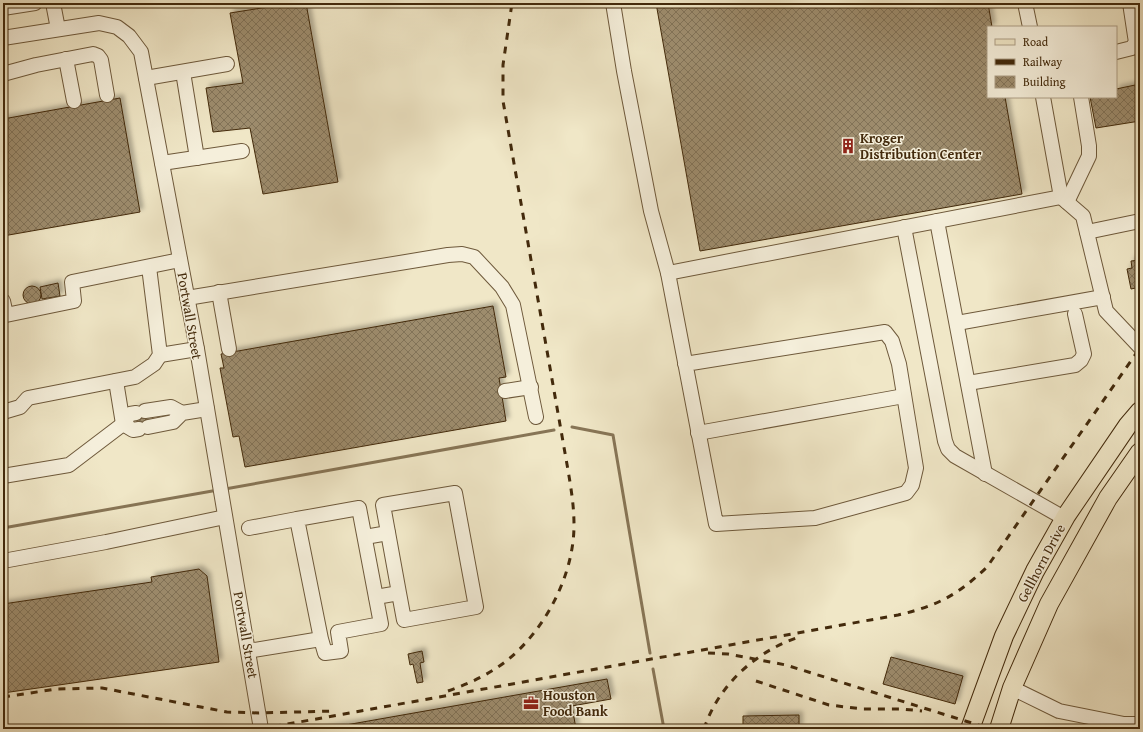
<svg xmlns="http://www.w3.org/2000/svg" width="1143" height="732" font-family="'Gentium Book Plus',serif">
<defs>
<pattern id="building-cross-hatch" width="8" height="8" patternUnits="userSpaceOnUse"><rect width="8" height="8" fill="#9d8c6d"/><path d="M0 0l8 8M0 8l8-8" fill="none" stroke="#827358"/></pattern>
<filter id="shadow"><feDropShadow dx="3.5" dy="-3.5" stdDeviation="2" flood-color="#0004"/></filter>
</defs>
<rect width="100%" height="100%" fill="#f0e7c7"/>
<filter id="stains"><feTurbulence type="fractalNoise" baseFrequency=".005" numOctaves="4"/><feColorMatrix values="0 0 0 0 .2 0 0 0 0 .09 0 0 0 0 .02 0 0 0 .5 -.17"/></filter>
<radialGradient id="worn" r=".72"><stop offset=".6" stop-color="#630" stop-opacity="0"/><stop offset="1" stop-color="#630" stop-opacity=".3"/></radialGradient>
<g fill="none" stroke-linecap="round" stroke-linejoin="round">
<g stroke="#877556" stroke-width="3">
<polyline points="572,427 613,435 650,653"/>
<polyline points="225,489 554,430"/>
<polyline points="3,528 218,490"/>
<polyline points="653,669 664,729"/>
</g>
</g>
<g fill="url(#building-cross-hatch)" stroke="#432a0c" filter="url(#shadow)">
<polygon points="293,3 306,3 338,182 263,194 250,128 213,132 206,88 243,83 230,13"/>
<polygon points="656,3 988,3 992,27 988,27 988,97 1005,97 1022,194 700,251"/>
<polygon points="1140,84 1140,121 1096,128 1090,97 1116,97 1116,89"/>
<polygon points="120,98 140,212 3,236 3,119"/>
<polygon points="1140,260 1140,287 1131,289 1127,269 1132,268 1131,261"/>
<polygon points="58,283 60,296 42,299 40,287"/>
<circle cx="32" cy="295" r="9"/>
<polygon points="493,306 506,377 499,378 506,421 245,467 239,436 233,437 220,368 224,368 221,354"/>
<polygon points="144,408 148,431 139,433 135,409"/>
<polygon points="199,569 207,576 219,662 3,693 3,604 152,582 151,577"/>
<polygon points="422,651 424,662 420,663 423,682 417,683 413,664 410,665 408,654"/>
<polygon points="891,657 963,676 955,704 883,684"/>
<polygon points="607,679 611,699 572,706 576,729 323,729"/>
<polygon points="799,715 799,729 743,729 743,716"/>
</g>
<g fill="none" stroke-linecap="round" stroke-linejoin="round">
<g stroke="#6e593b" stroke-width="16">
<g id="minor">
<polyline points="53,3 58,29"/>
<polyline points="613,3 624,71 651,211 668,273 716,524 815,518 906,493 912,485 916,468 899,364 892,341 885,332 685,364"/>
<polyline points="1025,3 1030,27"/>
<polyline points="3,8 35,3"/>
<polyline points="3,38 99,23 117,27 129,36 141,52 197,349 261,729"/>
<polyline points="1116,52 1132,48 1136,42 1135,36 1130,3"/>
<polyline points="66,59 74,101"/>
<polyline points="183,72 197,158"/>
<polyline points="3,74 36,65 93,54 98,56 101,60 107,95"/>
<polyline points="146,78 227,64"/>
<polyline points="1043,97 1061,197 1083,216 1106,311 1140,347"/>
<polyline points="162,163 242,151"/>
<polyline points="1067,202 1089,156 1089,146 1081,97"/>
<polyline points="937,221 985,474"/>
<polyline points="904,227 945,441 948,449 955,456 1064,518"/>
<polyline points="1087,232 1140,221"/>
<polyline points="668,273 1061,197"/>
<polyline points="219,292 229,349"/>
<polyline points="187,298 448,255 462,254 474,257 502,287 513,305 536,417"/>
<polyline points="3,301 6,315 74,301 72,282 180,260"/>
<polyline points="957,323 1103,297"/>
<polyline points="160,355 197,349"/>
<polyline points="116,381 123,424 133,430 139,429"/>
<polyline points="968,383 1075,365 1081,360 1084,354 1075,314"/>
<polyline points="505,391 531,387"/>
<polyline points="145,411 171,407 182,413"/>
<polyline points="3,412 20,407 28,398 135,377 154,364 160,355 149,267"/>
<polyline points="148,427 173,422 182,413 207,409"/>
<polyline points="698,433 904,396"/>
<polyline points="3,476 69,465 123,424 130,414 136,413"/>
<polyline points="249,528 297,519"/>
<polyline points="365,537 388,533"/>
<polyline points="3,561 106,542 225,517"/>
<polyline points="376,597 399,593 404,620 476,607 455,493 383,505 399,593"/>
<polyline points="248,651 321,639 297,519 359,508 381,624 338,632 341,651 325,653 321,639"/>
<polyline points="1012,688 1059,711 1124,724 1140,724"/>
</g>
</g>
<g stroke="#432a0c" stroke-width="20">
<g id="major">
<polyline points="970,729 1004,636 1035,571 1066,516 1128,425 1140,411"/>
<polyline points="999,729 1012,688 1049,604 1108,498 1140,452"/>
</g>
</g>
<use href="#minor" stroke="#f5efdb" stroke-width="14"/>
<use href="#major" stroke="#f0e7c7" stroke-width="18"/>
<g stroke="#432a0c" stroke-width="3" stroke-dasharray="7 7" stroke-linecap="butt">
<polyline points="708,653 728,654 786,665 991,729"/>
<polyline points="756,681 829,705 863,709 902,709 922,711"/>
<path d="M448,691C468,684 488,675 505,662C545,631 574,575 574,525C574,506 571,488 568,470L503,101V65L512,3"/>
<polyline points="3,697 57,689 102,688 227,712 259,713 334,711"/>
<path d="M260,729L898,615C937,606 958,595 987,567L1140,348"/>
<path d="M704,729C718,686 754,653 796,638"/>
</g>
</g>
<defs>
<g id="building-bare" transform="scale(1.2)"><path d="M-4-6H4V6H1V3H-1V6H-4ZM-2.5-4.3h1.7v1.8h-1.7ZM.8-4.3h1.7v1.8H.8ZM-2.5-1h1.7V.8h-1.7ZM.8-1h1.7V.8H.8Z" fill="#8f2418" stroke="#f5efdb" stroke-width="2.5" paint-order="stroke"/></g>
<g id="office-bare" transform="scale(1.2)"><path d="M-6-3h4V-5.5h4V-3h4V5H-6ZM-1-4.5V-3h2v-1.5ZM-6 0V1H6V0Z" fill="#8f2418" stroke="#f5efdb" stroke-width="2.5" paint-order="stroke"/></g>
</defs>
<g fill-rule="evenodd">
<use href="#building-bare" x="848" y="146"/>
<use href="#office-bare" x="531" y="703"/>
</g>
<g text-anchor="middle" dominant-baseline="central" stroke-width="3" stroke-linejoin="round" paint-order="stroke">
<g font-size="14" font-weight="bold" fill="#432a0c" stroke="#f5efdb" text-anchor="start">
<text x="860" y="138">Kroger<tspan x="860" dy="16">Distribution Center</tspan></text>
<text x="543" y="695">Houston<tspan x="543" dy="16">Food Bank</tspan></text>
</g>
<g font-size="14" fill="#432a0c" stroke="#f5efdb">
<text transform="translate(190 316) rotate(80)">Portwall Street</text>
<text transform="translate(1041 563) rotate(-62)">Gellhorn Drive</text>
<text transform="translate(246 635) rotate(80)">Portwall Street</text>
</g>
</g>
<rect width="1143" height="732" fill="none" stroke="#f0e7c7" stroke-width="16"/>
<rect x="4" y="4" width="1135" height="724" fill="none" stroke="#432a0c" stroke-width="2"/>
<rect x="8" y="8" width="1127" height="716" fill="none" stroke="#432a0c"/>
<rect x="987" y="26" width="130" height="72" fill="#f5efdb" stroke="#aea088"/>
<rect x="995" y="39" width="20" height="6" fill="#f0e7c7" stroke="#aea088"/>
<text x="1023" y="46" font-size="12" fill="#432a0c">Road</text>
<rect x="995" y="59" width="20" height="6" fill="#432a0c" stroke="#aea088"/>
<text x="1023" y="66" font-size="12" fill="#432a0c">Railway</text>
<rect x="995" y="76" width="20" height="12" fill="url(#building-cross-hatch)" stroke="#aea088"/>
<text x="1023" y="86" font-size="12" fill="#432a0c">Building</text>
<rect width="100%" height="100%" filter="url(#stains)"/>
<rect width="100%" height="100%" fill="url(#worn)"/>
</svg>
